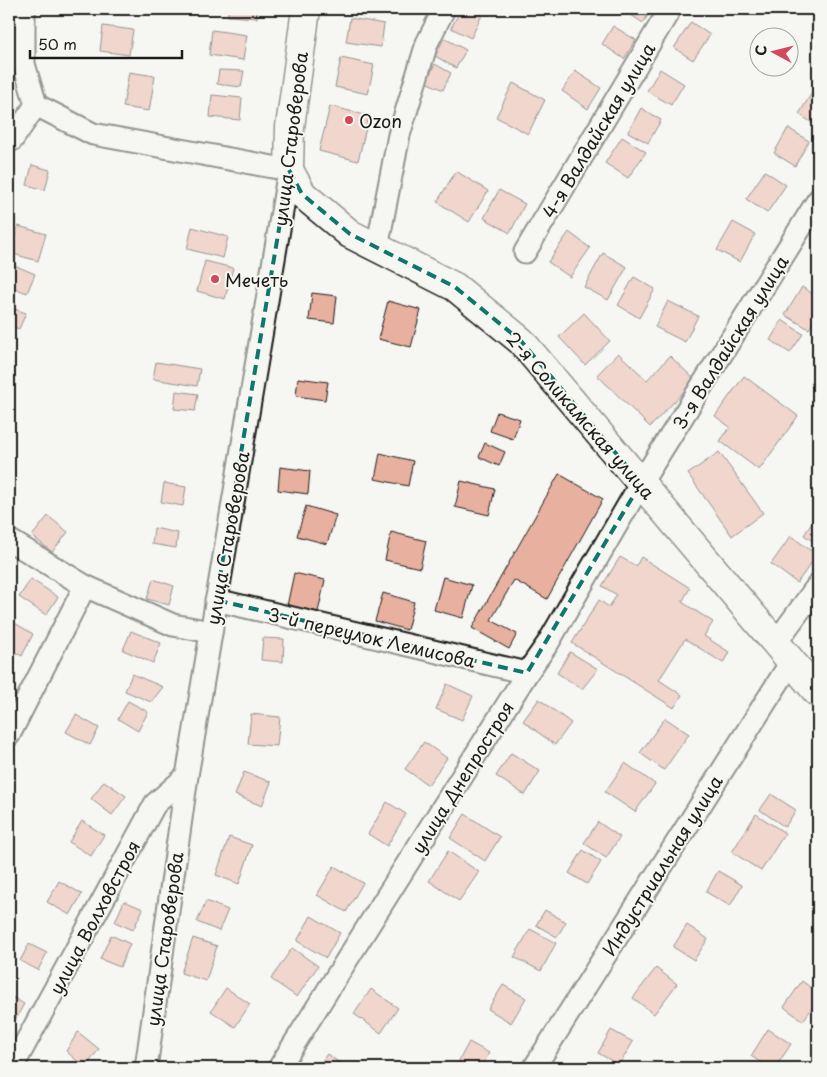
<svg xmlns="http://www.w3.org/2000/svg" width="827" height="1077" font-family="'Playpen Sans',sans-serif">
<rect width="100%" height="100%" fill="#f6f6f2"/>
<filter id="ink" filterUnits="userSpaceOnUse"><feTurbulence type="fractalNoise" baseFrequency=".02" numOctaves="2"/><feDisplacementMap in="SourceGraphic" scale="10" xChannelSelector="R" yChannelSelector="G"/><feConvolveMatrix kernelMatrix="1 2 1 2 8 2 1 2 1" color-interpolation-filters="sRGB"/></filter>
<g filter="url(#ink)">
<g fill="#e8b09f" stroke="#1c1c1c">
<rect x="9" y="9" width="2" height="25"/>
<polygon points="228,9 258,9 257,18 228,16"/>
<polygon points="461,9 470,9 482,15 471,38 451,28"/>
<polygon points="622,9 652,9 643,23"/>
<polygon points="350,18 384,24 381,47 346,42"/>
<polygon points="691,22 710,35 693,60 674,48"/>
<polygon points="103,26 133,30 129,55 100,51"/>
<polygon points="613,26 636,40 624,59 602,44"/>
<polygon points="212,30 247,35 243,60 209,55"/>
<polygon points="444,38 466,50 456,68 435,56"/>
<polygon points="341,58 374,65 368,94 335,87"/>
<polygon points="435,64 451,73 443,90 426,82"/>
<polygon points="660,69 684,84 671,105 647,91"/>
<polygon points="219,70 244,71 241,87 217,84"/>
<polygon points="575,71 601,88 588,109 562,91"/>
<polygon points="129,72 155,76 149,111 123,107"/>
<polygon points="513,83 545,100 528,134 496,117"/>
<polygon points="813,91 818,95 818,127 799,114"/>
<polygon points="212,95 242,98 240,120 210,117"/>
<polygon points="330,106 369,116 358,161 319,151"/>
<polygon points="641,108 661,120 648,143 628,132"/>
<polygon points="788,128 809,141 795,166 774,153"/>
<polygon points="622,137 646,152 628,178 605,163"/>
<polygon points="32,165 50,170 45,190 27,185"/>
<polygon points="456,171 488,191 469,222 437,202"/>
<polygon points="765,171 786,185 767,213 746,199"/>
<polygon points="499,190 525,204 510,233 484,218"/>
<polygon points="733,222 755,234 740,262 717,250"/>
<polygon points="18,226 46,234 38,261 10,253"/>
<polygon points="192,227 228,237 223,258 187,249"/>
<polygon points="569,232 590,248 570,277 548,262"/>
<polygon points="603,253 627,267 608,300 584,287"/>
<polygon points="205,261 233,268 225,299 197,291"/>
<polygon points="9,263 35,274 27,293 9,286"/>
<polygon points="634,277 655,289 639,318 618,305"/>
<polygon points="802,287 818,297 818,313 809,329 785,315"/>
<polygon points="312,293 337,296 334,323 309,320"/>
<polygon points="388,301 421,310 411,347 378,339"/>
<polygon points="668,301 698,316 685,342 655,327"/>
<polygon points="9,307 26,313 19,329 9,325"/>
<polygon points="584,313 610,341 585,365 559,337"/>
<polygon points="782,320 803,334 790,353 770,340"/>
<polygon points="618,353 647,380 670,356 695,380 650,427 597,375"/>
<polygon points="156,362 200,369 197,386 153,379"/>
<polygon points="744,376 798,416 759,470 720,441 730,427 715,416"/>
<polygon points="298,378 328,382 325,400 296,396"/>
<polygon points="176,391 198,394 195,411 174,409"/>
<polygon points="497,412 520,419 513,439 490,431"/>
<polygon points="485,443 505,452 499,466 479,457"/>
<polygon points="719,452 763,513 732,536 688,474"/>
<polygon points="380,453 413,461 408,486 375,479"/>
<polygon points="280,467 310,471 308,494 278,490"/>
<polygon points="559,474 603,499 547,599 514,580 491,620 517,634 509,649 472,628"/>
<polygon points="461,481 495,489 489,515 455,507"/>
<polygon points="164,483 186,487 183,506 161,502"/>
<polygon points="306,506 336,515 327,544 297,536"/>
<polygon points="818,514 818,545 804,535"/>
<polygon points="48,516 68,532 52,552 32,536"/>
<polygon points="154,528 178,533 176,548 152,544"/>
<polygon points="391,532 426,541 420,568 385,560"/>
<polygon points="791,536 817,555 797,583 771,564"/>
<polygon points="620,557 636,566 641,557 690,588 682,602 713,622 704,636 729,652 723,663 685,639 659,680 682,695 674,708 572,643 599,600 609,607 617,595 602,586"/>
<polygon points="294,573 325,580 318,612 287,606"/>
<polygon points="443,577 472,585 463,618 434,610"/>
<polygon points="31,579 58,597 46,615 19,597"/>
<polygon points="153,579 174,586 169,605 147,599"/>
<polygon points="383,593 414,602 407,630 375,621"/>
<polygon points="13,622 33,634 22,656 9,649 9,630"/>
<polygon points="131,631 161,643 153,663 123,650"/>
<polygon points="263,638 284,639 283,662 261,660"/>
<polygon points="570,652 598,669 582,689 557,673"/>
<polygon points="132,674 163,687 151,702 125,691"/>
<polygon points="447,684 473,696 462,720 436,709"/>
<polygon points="539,699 571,723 555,745 523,721"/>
<polygon points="128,701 148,712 138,731 118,719"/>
<polygon points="251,714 280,717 277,746 248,744"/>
<polygon points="76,715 99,728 90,745 66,732"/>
<polygon points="665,718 689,734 664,770 640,753"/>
<polygon points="424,742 447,758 428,785 405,769"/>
<polygon points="511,753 540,771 525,795 496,776"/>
<polygon points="625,763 655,784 635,812 605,792"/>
<polygon points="244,772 271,782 262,806 235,795"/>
<polygon points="104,781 126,796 112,815 91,799"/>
<polygon points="771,794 796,810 785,827 760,810"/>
<polygon points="387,802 406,814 387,846 368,834"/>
<polygon points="465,814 500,837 485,861 450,838"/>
<polygon points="756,814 785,833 761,871 732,852"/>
<polygon points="82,821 104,835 91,856 69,842"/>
<polygon points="598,822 620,837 606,858 584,843"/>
<polygon points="229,837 252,845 239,884 216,875"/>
<polygon points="583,850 601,862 587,884 569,873"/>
<polygon points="448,851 479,872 459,901 429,881"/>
<polygon points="334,866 363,883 346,912 317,895"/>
<polygon points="718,871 742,885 730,906 706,892"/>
<polygon points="59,881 82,894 70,915 47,902"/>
<polygon points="124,901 143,909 133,930 115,922"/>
<polygon points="206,901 228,910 219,931 197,922"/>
<polygon points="545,910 566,922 557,937 536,925"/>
<polygon points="311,916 340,933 326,958 297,941"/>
<polygon points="687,925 708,939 694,960 673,947"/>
<polygon points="530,929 556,943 541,971 514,957"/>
<polygon points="111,935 130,944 120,967 100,959"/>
<polygon points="193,938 217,946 206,981 181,973"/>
<polygon points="29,944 47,953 38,970 20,961"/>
<polygon points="292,948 318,966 297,997 271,979"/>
<polygon points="656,968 677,984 654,1014 633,998"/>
<polygon points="802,981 818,993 818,999 803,1021 784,1007"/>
<polygon points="503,985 526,998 511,1023 488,1009"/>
<polygon points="226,988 250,1004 235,1027 211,1011"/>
<polygon points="371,989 398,1008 381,1033 354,1014"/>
<polygon points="9,995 24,1004 12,1025 9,1023"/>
<polygon points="768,1029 791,1044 775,1068 769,1068 751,1056"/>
<polygon points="611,1030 633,1042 619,1065 598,1053"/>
<polygon points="78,1032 99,1049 85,1068 66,1051"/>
<polygon points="469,1042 489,1053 481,1068 455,1068"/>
<polygon points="327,1054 347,1068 317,1068"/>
</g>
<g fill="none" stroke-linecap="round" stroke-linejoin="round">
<g stroke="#1c1c1c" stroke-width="25">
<g id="minor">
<polyline points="24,9 24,64 36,105"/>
<polyline points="9,140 12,140 36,105 93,134 289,170 187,776 146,1068"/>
<polyline points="377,248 399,135 427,43 444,9"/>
<polyline points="525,252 670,9"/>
<polyline points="9,540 85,586 173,625 211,632"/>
<polyline points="216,600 527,673"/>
<polyline points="775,644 818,585"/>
<polyline points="9,735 85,586"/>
<polyline points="12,1068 155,804 187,776"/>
<polyline points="279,1068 527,673 548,643 641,483 818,200"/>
<polyline points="534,1068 791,662"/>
</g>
</g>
<g stroke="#1c1c1c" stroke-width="31">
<polyline id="primary" points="306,9 290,127 289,170 302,194 350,234 455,287 521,341 818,693"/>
</g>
<use href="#minor" stroke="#f6f6f2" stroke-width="21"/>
<use href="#primary" stroke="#f6f6f2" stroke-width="28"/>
</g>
</g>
<path d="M0 0H827V1077H0ZM289,170L302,194L350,234L455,287L521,341L641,483L527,673L216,600Z" fill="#f6f6f2" fill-opacity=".55" fill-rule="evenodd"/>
<path fill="none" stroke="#0f766e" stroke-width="4" stroke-dasharray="10 6" stroke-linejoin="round" d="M289,170L302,194L350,234L455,287L521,341L641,483L527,673L216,600Z"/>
<g fill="#d1495b" stroke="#f6f6f2" stroke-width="2">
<circle cx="349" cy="120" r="5"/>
<circle cx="215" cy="279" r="5"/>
</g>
<g text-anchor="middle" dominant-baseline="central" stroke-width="4" stroke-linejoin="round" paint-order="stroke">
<g font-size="18" fill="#1c1c1c" stroke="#f6f6f2" text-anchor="start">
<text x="359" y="120">Ozon</text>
<text x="225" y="279">Мечеть</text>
</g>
<g font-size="18" fill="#1c1c1c" stroke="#f6f6f2">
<text transform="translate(598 130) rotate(-59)">4-я Валдайская улица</text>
<text transform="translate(290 139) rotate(-83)">улица Староверова</text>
<text transform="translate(730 342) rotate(-58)">3-я Валдайская улица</text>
<text transform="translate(581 415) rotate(49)">2-я Соликамская улица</text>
<text transform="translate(227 538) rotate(-80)">улица Староверова</text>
<text transform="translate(372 637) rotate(13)">3-й переулок Лемисова</text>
<text transform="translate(462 777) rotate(-58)">улица Днепростроя</text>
<text transform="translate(662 865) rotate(-58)">Индустриальная улица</text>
<text transform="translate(94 917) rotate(-62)">улица Волховстроя</text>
<text transform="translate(164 939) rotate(-82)">улица Староверова</text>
</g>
</g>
<rect width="827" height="1077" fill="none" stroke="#f6f6f2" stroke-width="30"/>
<rect x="15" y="15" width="797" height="1047" fill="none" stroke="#1c1c1c" stroke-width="2" filter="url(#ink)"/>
<g transform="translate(774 52) rotate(277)"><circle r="24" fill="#f6f6f2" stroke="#9f9f9c"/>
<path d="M0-4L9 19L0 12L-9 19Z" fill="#d1495b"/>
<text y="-8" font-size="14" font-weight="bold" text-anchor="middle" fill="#1c1c1c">С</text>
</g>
<path d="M30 50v8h152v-8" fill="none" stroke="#1c1c1c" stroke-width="2.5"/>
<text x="38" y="50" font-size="15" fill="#1c1c1c" stroke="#f6f6f2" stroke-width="4" paint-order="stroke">50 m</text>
</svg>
